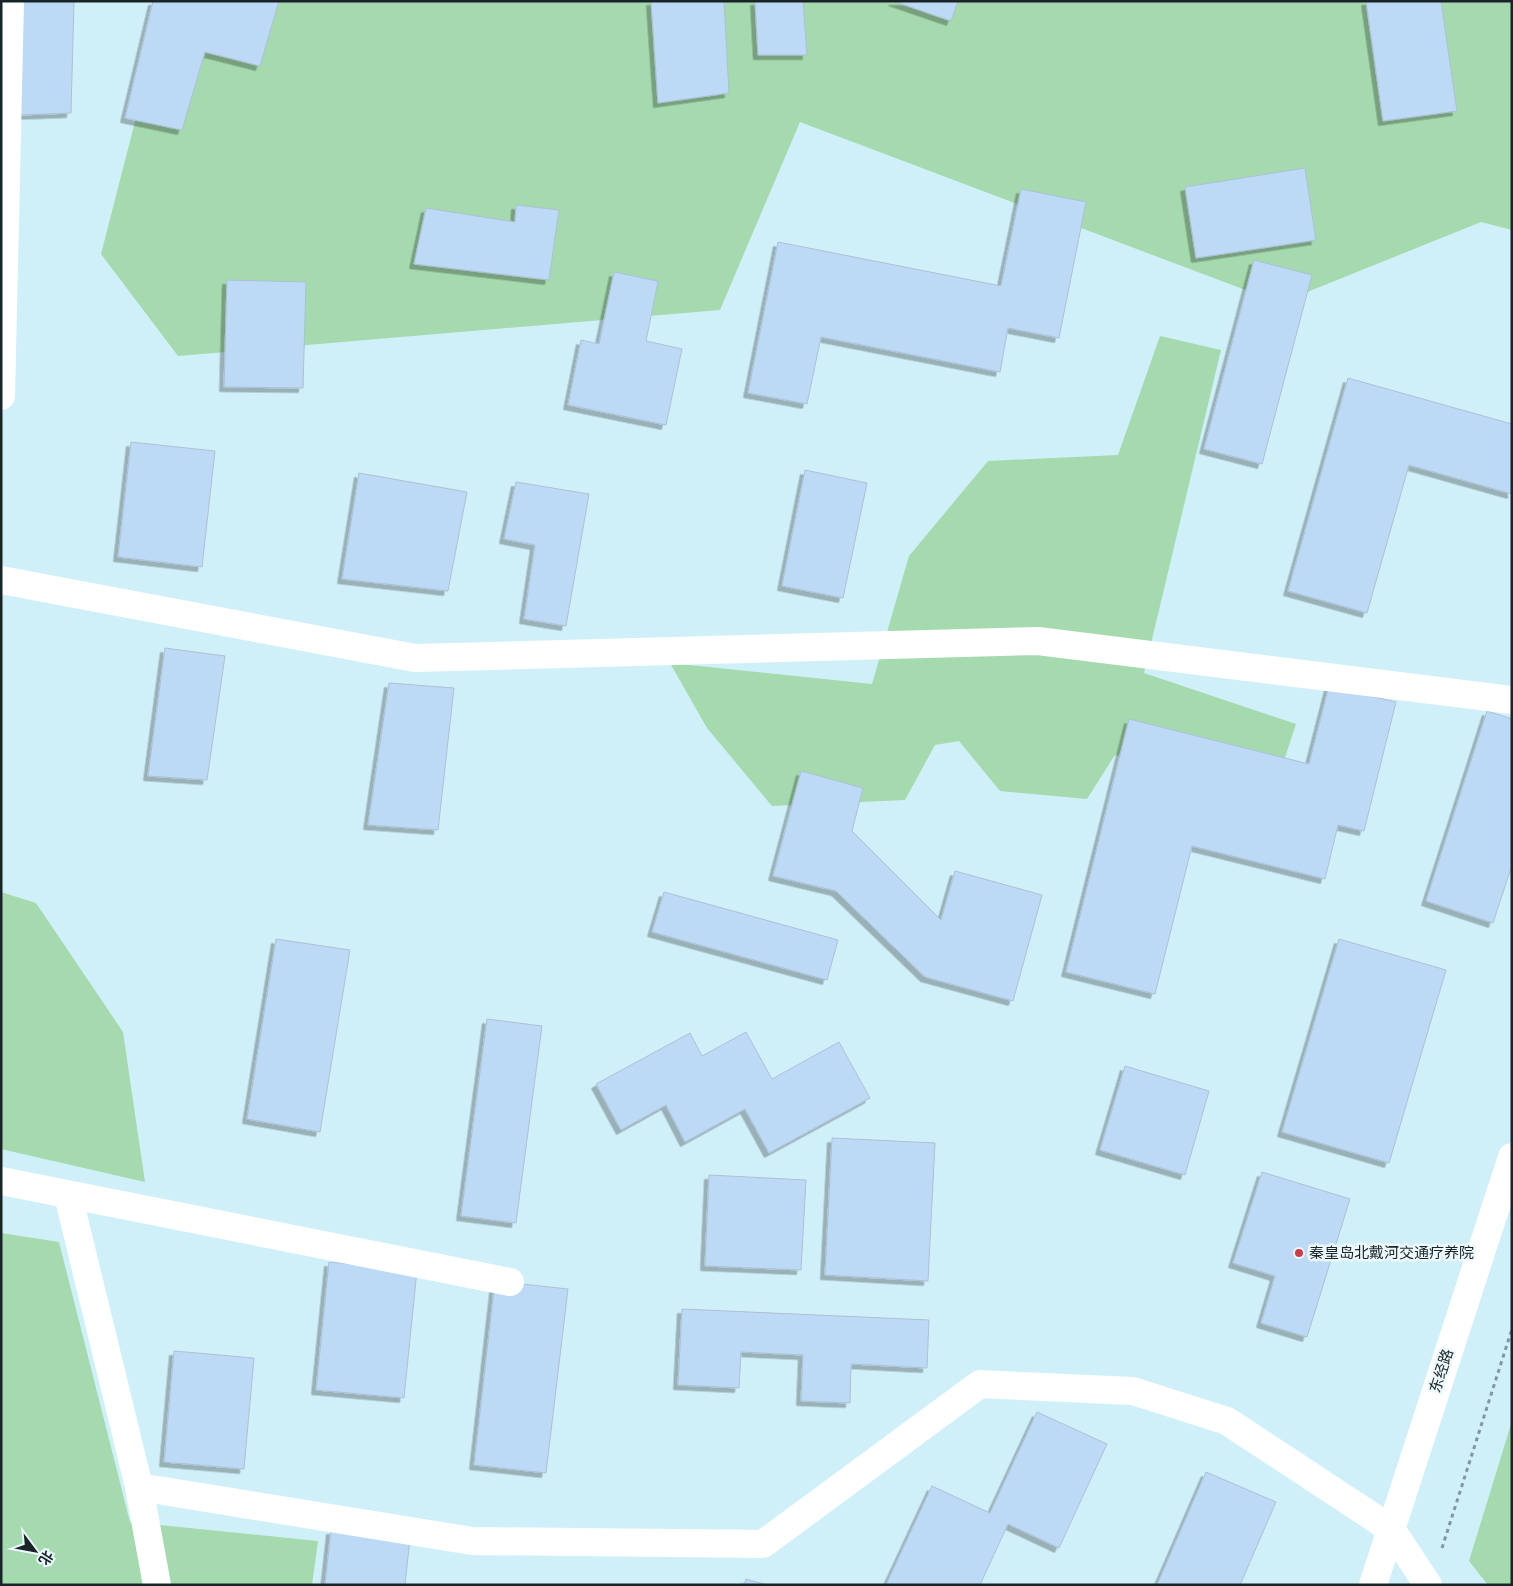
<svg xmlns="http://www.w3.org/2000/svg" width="1513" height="1586" font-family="'Sofia Sans Condensed','Noto Sans SC',sans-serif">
<defs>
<filter id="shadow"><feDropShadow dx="-4.5" dy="4.5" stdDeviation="0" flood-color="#0004"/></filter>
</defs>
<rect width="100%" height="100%" fill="#d0f0f9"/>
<g fill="#a4daad">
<polygon points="166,1 1512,1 1512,230 1481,222 1280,303 800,122 720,310 178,356 101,254"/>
<polygon points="1160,336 1221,350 1144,673 1296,724 1273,794 1115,755 1087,799 1000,791 959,741 935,745 905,800 772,806 707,728 670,663 872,684 909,556 988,461 1118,455"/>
<polygon points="1,892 36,903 123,1032 145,1182 1,1149"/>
<polygon points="1,1233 59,1242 130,1522 318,1541 312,1585 1,1585"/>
<polygon points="1512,1421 1512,1585 1488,1585 1469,1561"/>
</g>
<g fill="#bcd9f6" stroke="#acc0d4" filter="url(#shadow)">
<polygon points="21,1 74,1 71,113 20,115"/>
<polygon points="153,1 279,1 260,66 205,52 182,130 125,118"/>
<polygon points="651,1 724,1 729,93 658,103"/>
<polygon points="755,1 803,1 807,55 758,55"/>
<polygon points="893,1 958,1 951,21"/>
<polygon points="1366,1 1441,1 1457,111 1383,121"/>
<polygon points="1305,168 1316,240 1196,258 1185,187"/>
<polygon points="1021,189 1086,202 1059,338 1008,328 1000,372 821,337 807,404 748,393 778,242 1001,286"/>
<polygon points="516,205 559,210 549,280 414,264 426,208 515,222"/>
<polygon points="1254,260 1312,275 1262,464 1204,449"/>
<polygon points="614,272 658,281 646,341 682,349 666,425 568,405 581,340 599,344"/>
<polygon points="227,280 306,282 303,388 224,387"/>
<polygon points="1348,378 1512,424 1512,494 1409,465 1367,613 1288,591"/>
<polygon points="131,442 215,451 202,567 118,557"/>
<polygon points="805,470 867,483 843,598 782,586"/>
<polygon points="359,473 467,492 448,591 342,579"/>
<polygon points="516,482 589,494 566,626 524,619 535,545 504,539"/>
<polygon points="165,648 225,656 207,780 148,776"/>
<polygon points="389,683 454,688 438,830 368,825"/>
<polygon points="1329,686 1396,702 1364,831 1338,825 1325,879 1192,846 1155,994 1066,972 1129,719 1309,764"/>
<polygon points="1487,711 1512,719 1512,865 1493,923 1426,901"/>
<polygon points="801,771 863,788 852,831 941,920 955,871 1042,895 1013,1001 925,977 836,891 773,876"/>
<polygon points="664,892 838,940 827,980 652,932"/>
<polygon points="276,939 350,950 320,1132 247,1119"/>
<polygon points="1339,939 1446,970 1389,1163 1282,1132"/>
<polygon points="487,1019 542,1026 516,1223 461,1216"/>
<polygon points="746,1032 772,1079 839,1042 870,1098 769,1153 745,1109 685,1142 666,1105 621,1130 596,1084 690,1033 702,1056"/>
<polygon points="1125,1066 1209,1091 1185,1175 1100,1150"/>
<polygon points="832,1138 935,1143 928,1281 825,1275"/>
<polygon points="1262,1172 1350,1199 1307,1337 1261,1323 1275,1276 1233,1263"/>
<polygon points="709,1175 806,1180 801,1270 705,1266"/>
<polygon points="329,1262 417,1270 404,1398 316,1390"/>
<polygon points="495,1281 568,1289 546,1473 474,1465"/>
<polygon points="682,1309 929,1320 927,1368 851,1364 850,1403 801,1401 803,1355 741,1352 739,1388 678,1385"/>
<polygon points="174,1351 254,1358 244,1469 164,1462"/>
<polygon points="1037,1412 1107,1444 1059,1548 1008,1524 980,1585 886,1585 932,1486 990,1513"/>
<polygon points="1206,1472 1276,1502 1240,1585 1157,1585"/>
<polygon points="331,1530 410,1539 405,1585 325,1585"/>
<polygon points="746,1579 767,1585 744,1585"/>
</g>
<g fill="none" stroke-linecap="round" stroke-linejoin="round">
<polyline stroke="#80979e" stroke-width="3" stroke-dasharray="4 4" stroke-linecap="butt" points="1442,1548 1512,1329"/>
<g stroke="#fff" stroke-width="28">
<polyline points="1,580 415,658 1038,641 1512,700"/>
<polyline points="1,1181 510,1282"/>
<polyline points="68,1195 139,1487 157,1585"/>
<polyline points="139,1487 472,1541 763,1544 980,1384 1133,1391 1227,1421 1391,1529 1428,1585"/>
</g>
<g stroke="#fff" stroke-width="28">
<polyline points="1,396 10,1"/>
<polyline points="1373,1585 1512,1157"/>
</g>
</g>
<circle fill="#cb3b48" stroke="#edf9fd" stroke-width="2" cx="1299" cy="1253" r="5"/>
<g text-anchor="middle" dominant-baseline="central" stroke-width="5" stroke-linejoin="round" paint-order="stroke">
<g font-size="15" fill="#182427" stroke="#edf9fd" text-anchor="start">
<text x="1309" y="1253">秦皇岛北戴河交通疗养院</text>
</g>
<g font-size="15" fill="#182427" stroke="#edf9fd">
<text transform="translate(1442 1371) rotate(-72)">东经路</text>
</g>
</g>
<rect width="1513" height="1586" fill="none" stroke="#182427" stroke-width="5"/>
<g transform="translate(35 1551) rotate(122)" stroke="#edf9fd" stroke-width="4" paint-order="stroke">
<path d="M0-4L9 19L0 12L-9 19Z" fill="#182427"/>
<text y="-8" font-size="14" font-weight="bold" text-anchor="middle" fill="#182427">北</text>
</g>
</svg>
